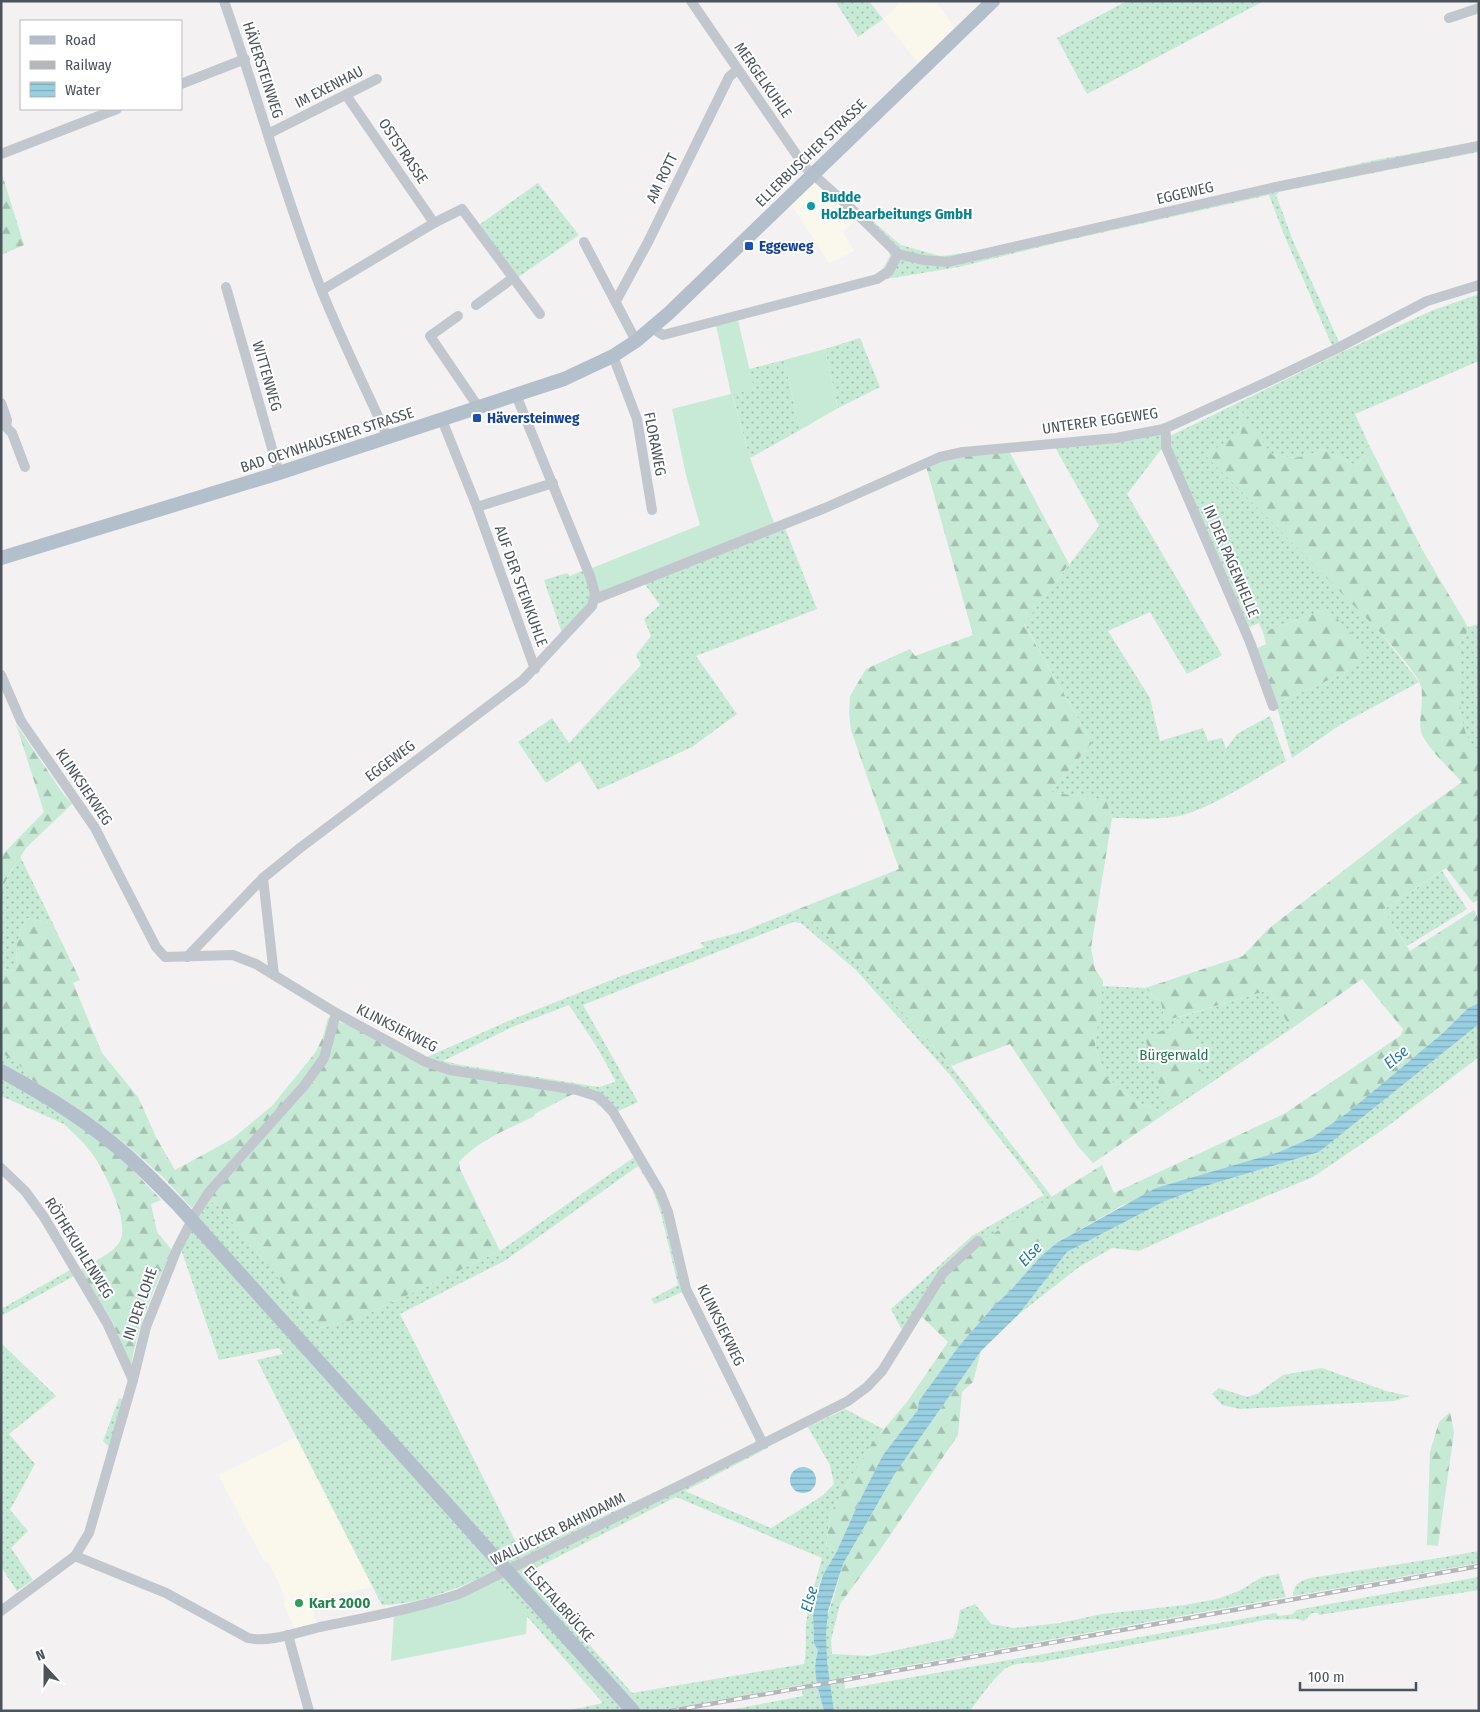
<svg xmlns="http://www.w3.org/2000/svg" width="1480" height="1712" font-family="'Fira Sans Condensed',sans-serif">
<defs>
<pattern id="grass-dots" width="8" height="8" patternUnits="userSpaceOnUse" patternTransform="scale(1.25)"><rect width="8" height="8" fill="#c6ead5"/><path d="M2 2h.1M6 6h.1" fill="none" stroke="#a3c0b0" stroke-width="1.8" stroke-linecap="round"/></pattern>
<pattern id="forest-firs" width="22" height="20" patternUnits="userSpaceOnUse" patternTransform="scale(1.25)"><rect width="22" height="20" fill="#c6ead5"/><path d="M5 1l3.5 6h-7zM16 11l3.5 6h-7z" fill="#a3c0b0"/></pattern>
<pattern id="water-rules" width="6" height="5" patternUnits="userSpaceOnUse" patternTransform="scale(1.25)"><rect width="6" height="5" fill="#98cfe1"/><path d="M0 2.5h6" fill="none" stroke="#7eabba"/></pattern>
</defs>
<rect width="100%" height="100%" fill="#f3f1f1"/>
<g fill="#faf7ed">
<polygon points="902,1 936,1 955,28 918,63 883,19"/>
<polygon points="815,181 856,219 843,232 855,251 829,263 790,203"/>
<polygon points="296,1437 372,1587 320,1598 321,1606 315,1610 312,1617 316,1620 316,1627 295,1631 283,1602 286,1600 275,1575 268,1562 265,1563 218,1475"/>
</g>
<g fill="url(#grass-dots)" fill-rule="evenodd">
<polygon points="835,1 869,1 883,19 858,37"/>
<polygon points="1127,1 1264,1 1087,94 1057,38"/>
<path d="M1479,141V152L1279,192L1276,195L1293,241L1340,344L1399,310L1429,296V305L1161,433L1163,447L1127,494L1222,655L1187,674L1150,612L1108,631L1150,698L1160,741L1203,728L1208,741L1222,738L1226,749L1237,734L1270,716L1286,761C1256,778 1207,812 1173,817C1154,820 1132,818 1112,818L1106,800L1050,792L1092,743L1024,623L1099,526L1055,447L941,460L785,528L817,609L696,656L737,714L692,747L598,790L580,761L546,783L518,742L552,718L569,743L641,665L636,655L651,636L644,619L660,605L644,583L599,603L598,591L823,505L926,459L1119,434L1159,425L1218,401L1333,348L1285,237L1269,195L1056,243L959,267L880,280L881,272L890,256L888,250L849,213L856,207L901,245L940,256L973,252L1375,160Z"/>
<polygon points="538,183 579,235 517,278 479,225"/>
<polygon points="1479,294 1479,361 1355,414 1369,445 1357,466 1325,450 1296,458 1271,455 1239,411 1241,433 1380,632 1419,682 1340,725 1292,758 1276,704 1348,671 1328,609 1263,632 1259,623 1247,628 1169,450 1168,437 1340,353 1431,311"/>
<polygon points="860,338 880,387 838,408 825,349"/>
<polygon points="784,360 800,430 750,458 732,394 754,389 749,369"/>
<polygon points="582,571 587,577 593,598 563,636 544,580 567,573 570,576"/>
<path d="M1479,624V756C1453,726 1459,680 1458,643L1466,635L1468,627Z"/>
<polygon points="20,856 53,924 26,918 17,943 16,971 1,969 1,890"/>
<polygon points="1442,871 1467,909 1407,946 1383,910"/>
<path d="M793,915L804,917L811,921L859,964L951,1066L1052,1197L980,1242L904,1334L891,1309L972,1236L1044,1195L950,1075L856,970L801,923L793,922L583,1005L638,1102L616,1112L607,1101L599,1106L590,1097L416,1062L513,1019L619,977L704,947L700,943L741,932L776,918ZM569,1005L597,1047L615,1080V1082L599,1087L461,1065L443,1061L512,1027Z"/>
<polygon points="1102,986 1145,988 1161,1003 1164,1016 1173,1019 1269,990 1291,1029 1166,1113 1134,1101 1105,1076 1095,1047"/>
<polygon points="1479,1024 1479,1057 1388,1126 1313,1177 1189,1228 1139,1251 1112,1248 1079,1267 1019,1314 1067,1252 1163,1202 1202,1187 1319,1152"/>
<polygon points="1,1052 33,1075 32,1080 1,1063"/>
<polygon points="1,1079 34,1095 69,1118 64,1124 1,1096"/>
<path d="M640,1153L662,1192L687,1289L768,1448L685,1491L771,1528L822,1496L834,1484L830,1465L808,1427L845,1409L883,1429L852,1475L830,1514L826,1547L837,1551C833,1559 827,1567 823,1575C813,1594 809,1632 818,1651C811,1671 819,1691 824,1711H724L803,1696L801,1685L658,1711H566L603,1703L497,1582L479,1588L473,1581C444,1594 414,1604 382,1605L257,1360L283,1354L279,1348L219,1360L181,1249L208,1201L218,1205L320,1328L357,1319L500,1251ZM638,1166L653,1191L661,1214L678,1285L651,1299L655,1304L682,1292L756,1435L755,1442L751,1447L522,1554L400,1314L506,1260ZM676,1497L822,1558C816,1580 809,1602 806,1624C805,1638 807,1650 804,1664L632,1693L526,1573Z"/>
<polygon points="70,1270 74,1276 1,1316 1,1309"/>
<polygon points="1,1343 56,1396 9,1434 35,1464 10,1510 28,1531 11,1548 33,1580 17,1591 1,1567"/>
<polygon points="1322,1368 1386,1391 1410,1396 1394,1401 1240,1409 1222,1405 1212,1394 1219,1388 1247,1397 1257,1394 1283,1375"/>
<polygon points="119,1398 122,1399 123,1402 110,1448 103,1441"/>
<path d="M1479,1551V1563L1293,1596C1294,1584 1299,1581 1310,1578L1439,1558Z"/>
<path d="M1279,1574L1286,1597L844,1677L845,1689L1276,1613L1278,1616L1293,1614L1296,1610L1479,1577V1590L1319,1615L1318,1613H1312L1304,1621L1297,1619L1265,1620L1042,1662C1031,1663 1016,1662 1006,1668C996,1675 978,1700 970,1711H834C830,1684 818,1630 831,1606L840,1604L831,1640L832,1654L869,1656L953,1638L957,1629L960,1610L975,1604L991,1624L1014,1628L1060,1623L1102,1614L1185,1605L1217,1599L1239,1591L1262,1577Z"/>
</g>
<g fill="url(#forest-firs)">
<polygon points="1,171 24,245 1,255"/>
<path d="M1241,410L1272,455L1296,458L1325,450L1357,466L1369,445L1423,551L1468,627L1466,635L1458,643L1461,717L1466,734L1479,756V900L1473,903L1446,868L1383,910L1410,951L1474,910L1479,920V1003L1468,1008L1443,1033L1420,1052L1388,1079L1347,1113L1313,1137L1279,1152L1225,1168L1123,1205L1058,1242L1040,1257L1011,1290L993,1307L959,1346L919,1410L883,1455L858,1504L837,1551L826,1547L830,1514L852,1475L872,1443L907,1402L948,1342L920,1315L947,1274L980,1242L1102,1165L1114,1193L1284,1114L1400,1036L1403,1029L1362,979L1291,1029L1269,990L1168,1020L1164,1016L1161,1003L1145,988L1243,956L1268,929L1413,817L1462,782C1452,771 1424,745 1421,731C1418,715 1426,696 1419,681C1411,667 1391,645 1380,632L1205,455L1241,433L1239,411Z"/>
<path d="M1009,451L1069,564L1024,624L1092,743L1050,792L1106,800L1112,818L1091,948L1095,969L1103,981L1095,1047L1105,1076L1134,1101L1166,1113L1093,1163L1078,1146L1010,1044L951,1066L859,964L811,921C799,914 789,916 776,918L899,869L851,730L849,713L850,696L866,669L910,649L915,656L973,635L926,466C953,455 980,454 1009,451Z"/>
<polygon points="1328,609 1369,652 1348,671 1276,704 1256,649 1266,644 1263,632"/>
<polygon points="16,724 64,795 72,804 26,848 11,871 1,890 1,856 44,812"/>
<path d="M26,918L53,924L80,980L73,983L102,1053L138,1097L157,1139L175,1170L232,1139L272,1106L315,1053L323,1037L328,1018L352,1026L416,1062L577,1092L536,1113L533,1117C508,1129 478,1140 459,1162L460,1169L500,1251L357,1319L320,1328L218,1205L208,1201L202,1194L192,1208C179,1195 168,1181 154,1169C118,1135 75,1106 32,1080V1075L1,1052V969L16,971L17,943Z"/>
<polygon points="1189,1021 1204,1086 1166,1108 1145,1037"/>
<path d="M69,1118L118,1155L161,1200L151,1204L157,1232L172,1250C154,1289 137,1325 131,1367L112,1321L80,1270C92,1262 113,1254 120,1241C130,1222 105,1172 93,1155C86,1144 74,1134 64,1124Z"/>
<polygon points="981,1351 973,1382 962,1392 958,1435 880,1550 840,1604 831,1606 843,1564 894,1475"/>
<polygon points="1450,1412 1454,1432 1438,1546 1427,1545 1430,1452 1439,1422"/>
</g>
<g fill="#c6ead5">
<polygon points="738,320 754,389 732,395 750,458 774,523 603,592 598,591 592,568 700,525 686,475 672,409 731,394 716,325"/>
<polygon points="825,349 838,408 800,430 784,360"/>
<polygon points="497,1581 527,1616 526,1634 391,1661 394,1616 449,1603 479,1588"/>
</g>
<g fill="url(#water-rules)">
<path d="M1479,1003V1024L1319,1152L1202,1187L1163,1202L1067,1252L1019,1314L981,1351L894,1475L843,1564L828,1611L826,1634L827,1662L834,1711H824C819,1691 811,1671 818,1651L814,1643L813,1616L817,1594L823,1575L837,1551L858,1504L883,1455L918,1410L919,1401L959,1346L993,1307L1011,1290L1040,1257L1058,1242L1156,1188L1279,1152L1313,1137L1347,1113L1388,1079L1420,1052L1443,1033L1468,1008Z"/>
<circle cx="803" cy="1480" r="13"/>
</g>
<g fill="none" stroke-linecap="round" stroke-linejoin="round">
<g stroke="#c1c7cd" stroke-width="10">
<path d="M224,1C258,97 284,195 321,289C341,339 366,389 388,438"/>
<polyline points="691,1 805,167 857,214 898,254 923,260 948,262 1271,188 1479,146"/>
<polyline points="1449,18 1479,8"/>
<polyline points="181,84 245,59"/>
<polyline points="346,95 434,223 462,209 540,314"/>
<polyline points="268,134 377,79"/>
<polyline points="1,154 117,109"/>
<polyline points="584,242 636,341"/>
<polyline points="226,287 279,473"/>
<polyline points="322,290 434,223"/>
<polyline points="616,301 648,242 729,77 737,70"/>
<polyline points="476,305 513,278"/>
<polyline points="458,316 430,336 479,408"/>
<polyline points="652,328 663,335 877,279 889,271 898,254"/>
<polyline points="613,356 637,419 652,510"/>
<polyline points="1,403 7,420 6,427 12,433 25,467"/>
<polyline points="442,420 477,507 535,669"/>
<polyline points="1164,429 1166,435 1166,447 1250,642 1273,706"/>
<polyline points="477,507 553,483"/>
<polyline points="595,599 825,508 940,457 963,452 1116,438 1164,429 1269,381 1338,348 1427,301 1479,285"/>
<polyline points="1,675 21,721 95,828 156,947 165,957 233,955 256,964 336,1013 426,1062 450,1070 577,1090 599,1097 613,1112 660,1192 668,1212 686,1289 763,1444"/>
<polyline points="263,878 274,975"/>
<polyline points="187,957 263,878 300,848 523,680 592,606 595,594 590,576 516,395"/>
<polyline points="1,1168 25,1191 44,1217 107,1323 133,1380"/>
<path d="M75,1556L166,1593L248,1638C269,1643 299,1632 320,1627C367,1617 414,1609 459,1594L691,1480L848,1401L867,1387L882,1371L943,1273L978,1241"/>
<polyline points="1,1611 75,1556 89,1533 133,1380 146,1327 177,1249 196,1212 209,1192 304,1086 324,1058 336,1013"/>
<polyline points="288,1635 309,1711"/>
</g>
<g stroke="#b4bfcc" stroke-width="14">
<polyline points="1,558 279,473 564,379 613,356 636,341 669,313 993,1"/>
<path d="M1,1071C44,1094 86,1120 123,1152C143,1169 160,1187 179,1206L633,1711"/>
</g>
<g stroke="#b4b6ba" stroke-width="4.5">
<polyline id="rail" points="671,1711 1479,1566"/>
</g>
<use href="#rail" stroke="#fff" stroke-width="2.5" stroke-dasharray="8" stroke-linecap="butt"/>
</g>
<circle fill="#0f9aa8" stroke="#fff" stroke-width="2" cx="811" cy="206" r="5"/>
<g fill="#1a4fb4" stroke="#fff" stroke-width="2">
<rect x="744" y="241" width="10" height="10" rx="2.5"/>
<rect x="472" y="413" width="10" height="10" rx="2.5"/>
</g>
<circle fill="#2e9e5b" stroke="#fff" stroke-width="2" cx="299" cy="1603" r="5"/>
<g text-anchor="middle" dominant-baseline="central" stroke-width="4" stroke-linejoin="round" paint-order="stroke">
<g font-size="15" fill="#4b535c" stroke="#fff">
<text transform="translate(263 70) rotate(72)">HÄVERSTEINWEG</text>
<text transform="translate(763 80) rotate(55)">MERGELKUHLE</text>
<text transform="translate(329 87) rotate(-27)">IM EXENHAU</text>
<text transform="translate(403 151) rotate(56)">OSTSTRASSE</text>
<text transform="translate(811 153) rotate(-44)">ELLERBUSCHER STRASSE</text>
<text transform="translate(662 178) rotate(-64)">AM ROTT</text>
<text transform="translate(1185 193) rotate(-13)">EGGEWEG</text>
<text transform="translate(267 376) rotate(74)">WITTENWEG</text>
<text transform="translate(1100 421) rotate(-8)">UNTERER EGGEWEG</text>
<text transform="translate(327 440) rotate(-18)">BAD OEYNHAUSENER STRASSE</text>
<text transform="translate(655 444) rotate(79)">FLORAWEG</text>
<text transform="translate(1231 561) rotate(67)">IN DER PAGENHELLE</text>
<text transform="translate(521 586) rotate(70)">AUF DER STEINKUHLE</text>
<text transform="translate(390 761) rotate(-37)">EGGEWEG</text>
<text transform="translate(84 787) rotate(56)">KLINKSIEKWEG</text>
<text transform="translate(397 1028) rotate(27)">KLINKSIEKWEG</text>
<text transform="translate(79 1248) rotate(58)">RÖTHEKUHLENWEG</text>
<text transform="translate(140 1304) rotate(-71)">IN DER LOHE</text>
<text transform="translate(721 1325) rotate(64)">KLINKSIEKWEG</text>
<text transform="translate(558 1529) rotate(-26)">WALLÜCKER BAHNDAMM</text>
<text transform="translate(559 1604) rotate(48)">ELSETALBRÜCKE</text>
</g>
<g font-size="15" font-weight="bold" fill="#0d838f" stroke="#fff" text-anchor="start">
<text x="821" y="197">Budde<tspan x="821" dy="17">Holzbearbeitungs GmbH</tspan></text>
</g>
<g font-size="15" font-weight="bold" fill="#164399" stroke="#fff" text-anchor="start">
<text x="759" y="246">Eggeweg</text>
<text x="487" y="418">Häversteinweg</text>
</g>
<g font-size="15" fill="#247550" stroke="#fff">
<text x="1174" y="1055">Bürgerwald</text>
</g>
<g font-size="15" font-weight="bold" fill="#27864d" stroke="#fff" text-anchor="start">
<text x="309" y="1603">Kart 2000</text>
</g>
<g font-size="16" font-style="italic" fill="#1f7b9b" stroke="#fff">
<text transform="translate(1396 1057) rotate(-40)">Else</text>
<text transform="translate(1030 1254) rotate(-46)">Else</text>
<text transform="translate(809 1599) rotate(-75)">Else</text>
</g>
</g>
<rect width="1480" height="1712" fill="none" stroke="#4b535c" stroke-width="5"/>
<rect x="20" y="20" width="162" height="90" fill="#ffffff" stroke="#b7babe"/>
<rect x="30" y="36" width="25" height="8" fill="#b4bfcc" stroke="#b7babe"/>
<text x="65" y="45" font-size="15" fill="#4b535c">Road</text>
<rect x="30" y="61" width="25" height="8" fill="#b4b6ba" stroke="#b7babe"/>
<text x="65" y="70" font-size="15" fill="#4b535c">Railway</text>
<rect x="30" y="82" width="25" height="15" fill="url(#water-rules)" stroke="#b7babe"/>
<text x="65" y="95" font-size="15" fill="#4b535c">Water</text>
<g transform="translate(45 1667) rotate(339)" stroke="#ffffff" stroke-width="4" paint-order="stroke">
<path d="M0-4L9 19L0 12L-9 19Z" fill="#4b535c"/>
<text y="-8" font-size="14" font-weight="bold" text-anchor="middle" fill="#4b535c">N</text>
</g>
<path d="M1300 1682v8h116v-8" fill="none" stroke="#4b535c" stroke-width="2.5"/>
<text x="1308" y="1682" font-size="15" fill="#4b535c" stroke="#ffffff" stroke-width="4" paint-order="stroke">100 m</text>
</svg>
